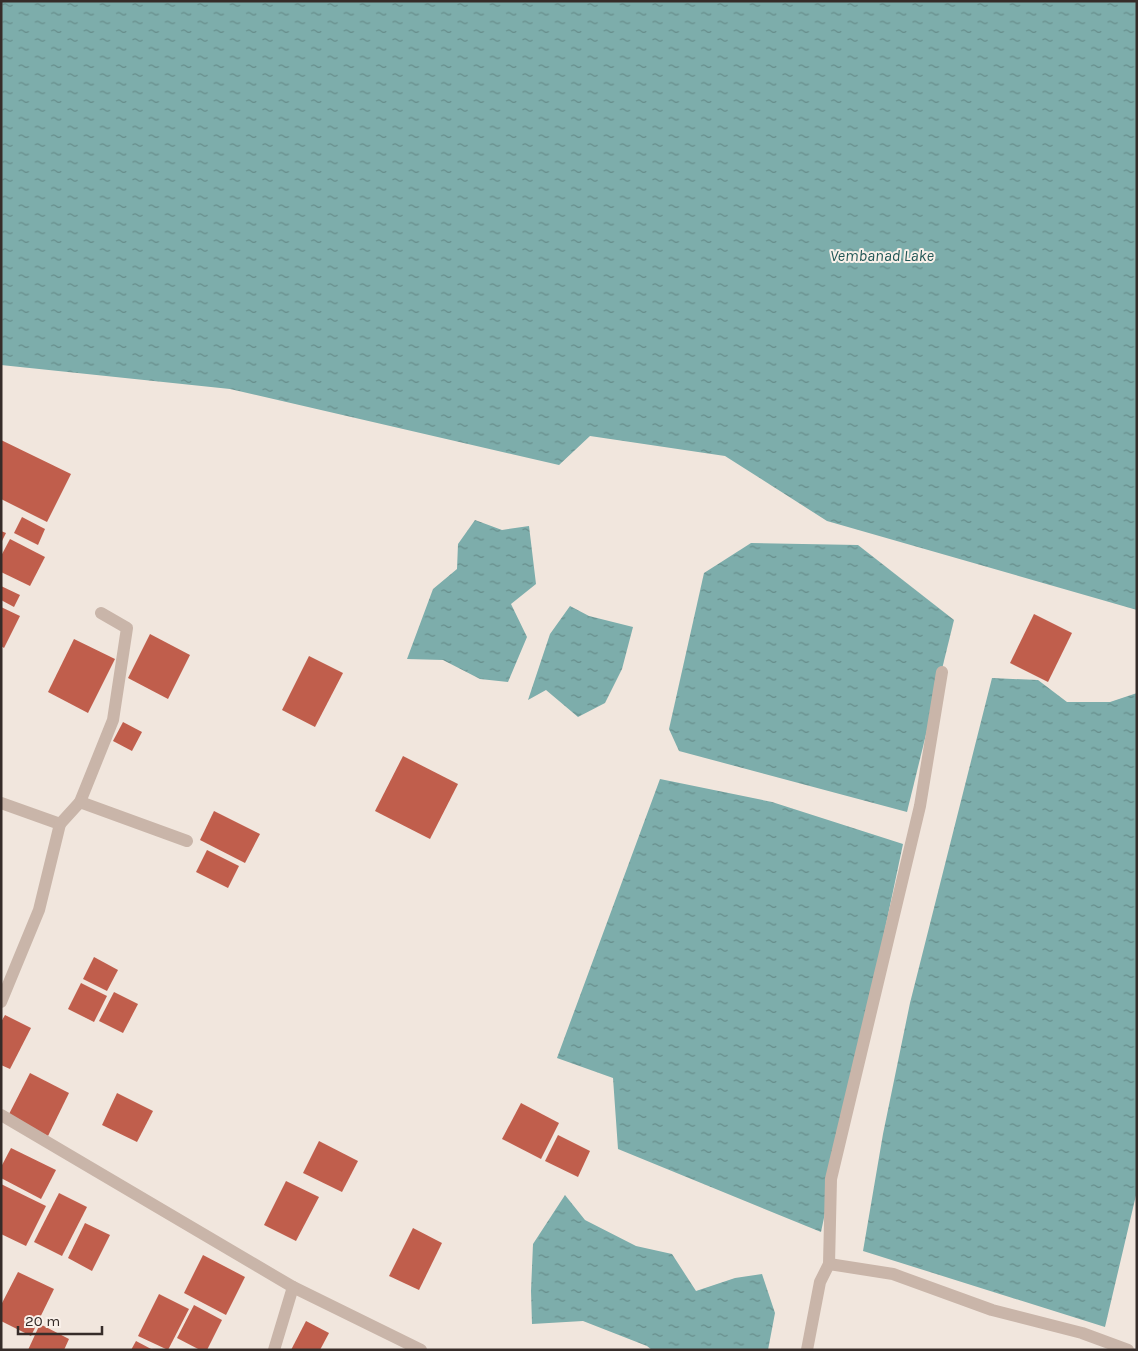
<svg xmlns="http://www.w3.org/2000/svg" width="1138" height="1351" font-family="Karla,sans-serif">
<defs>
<pattern id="water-ripples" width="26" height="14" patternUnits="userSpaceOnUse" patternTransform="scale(1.25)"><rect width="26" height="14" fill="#7dadab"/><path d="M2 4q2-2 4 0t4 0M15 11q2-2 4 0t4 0" fill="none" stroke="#678d8b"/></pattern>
</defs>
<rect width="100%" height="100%" fill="#f1e6dd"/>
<g fill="url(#water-ripples)">
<polygon points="1,1 1137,1 1137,610 827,521 725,456 590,436 559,465 230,389 1,365"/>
<polygon points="475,520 502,530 529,526 536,584 511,604 527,637 508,682 480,679 443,660 407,659 433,589 457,569 458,544"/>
<polygon points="751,543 858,545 954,620 907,812 679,751 669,729 704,573"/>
<polygon points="570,606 589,616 633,627 622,669 605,703 578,717 546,690 528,700 550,634"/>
<polygon points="992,678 1038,680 1067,702 1110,702 1137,693 1137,1191 1105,1327 863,1251 883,1134 910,1003"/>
<polygon points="660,779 772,802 903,844 821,1232 618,1149 613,1078 557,1058"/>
<polygon points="565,1195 585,1220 636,1246 672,1254 696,1291 735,1278 762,1274 775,1313 768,1350 652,1350 647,1346 583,1321 532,1324 531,1291 533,1244"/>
</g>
<g fill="#c05e4c">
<polygon points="1,440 71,474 47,522 1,499"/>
<polygon points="22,517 45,529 38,545 14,533"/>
<polygon points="1,531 6,533 1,543"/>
<polygon points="10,539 45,557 30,586 1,572 1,556"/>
<polygon points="1,586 20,595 14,607 1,600"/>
<polygon points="1,607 20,616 4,648 1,646"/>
<polygon points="1034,614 1072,633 1048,682 1010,663"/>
<polygon points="150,634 190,655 168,699 128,678"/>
<polygon points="74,639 115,659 88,713 48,692"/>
<polygon points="309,656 343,673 315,727 282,710"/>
<polygon points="123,722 142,732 132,751 113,741"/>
<polygon points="403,756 458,784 430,839 375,811"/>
<polygon points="214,811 260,834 245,863 200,840"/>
<polygon points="207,850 239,866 228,888 196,872"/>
<polygon points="94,957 118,970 107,991 83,979"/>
<polygon points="81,983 107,996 94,1022 68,1009"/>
<polygon points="114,992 138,1004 123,1033 99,1021"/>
<polygon points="5,1015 31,1028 10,1069 1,1065 1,1022"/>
<polygon points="30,1073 69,1093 48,1136 8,1116"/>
<polygon points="117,1093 153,1111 137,1142 102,1125"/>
<polygon points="521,1103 559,1123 541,1159 502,1139"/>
<polygon points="558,1135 590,1151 578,1177 545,1161"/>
<polygon points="319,1141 358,1161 342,1192 303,1173"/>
<polygon points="11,1148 56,1170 41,1199 1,1178 1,1167"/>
<polygon points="286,1181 319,1197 296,1241 264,1225"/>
<polygon points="1,1184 46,1206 26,1246 1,1234"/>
<polygon points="59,1193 87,1207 62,1256 34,1242"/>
<polygon points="85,1223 110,1235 92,1271 68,1258"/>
<polygon points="413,1228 442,1243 419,1290 389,1276"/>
<polygon points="203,1255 245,1277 226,1315 184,1293"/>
<polygon points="18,1272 54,1289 31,1336 1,1321 1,1305"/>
<polygon points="159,1294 189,1309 168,1350 138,1336"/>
<polygon points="194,1305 222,1320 207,1350 200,1350 177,1338"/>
<polygon points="306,1321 329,1333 320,1350 291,1350"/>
<polygon points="40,1324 69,1339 64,1350 28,1350"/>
<polygon points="136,1341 153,1350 131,1350"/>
</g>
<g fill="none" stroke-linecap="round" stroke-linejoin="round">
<g stroke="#c9b5a9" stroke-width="12">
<polyline points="80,802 113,720 127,628 101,613"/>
<polyline points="1,803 60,824 39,910 1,1002"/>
<polyline points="60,824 80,802 187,841"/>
<polyline points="1,1115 293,1287 421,1350"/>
<polyline points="829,1264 893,1274 992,1310 1082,1333 1128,1350"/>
<polyline points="274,1350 293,1287"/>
<polyline points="807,1350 820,1282 829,1264 831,1179 920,806 942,672"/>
</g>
</g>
<g text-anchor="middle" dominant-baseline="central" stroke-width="4" stroke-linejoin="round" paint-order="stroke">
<g font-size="16" font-style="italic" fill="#205655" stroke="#f9f0e9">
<text x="882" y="255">Vembanad Lake</text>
</g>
</g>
<rect width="1138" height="1351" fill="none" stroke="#362c29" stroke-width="5"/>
<path d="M18 1326v8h84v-8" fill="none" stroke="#362c29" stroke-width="2.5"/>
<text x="25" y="1326" font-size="15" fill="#362c29" stroke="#f9f0e9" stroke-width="4" paint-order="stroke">20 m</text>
</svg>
